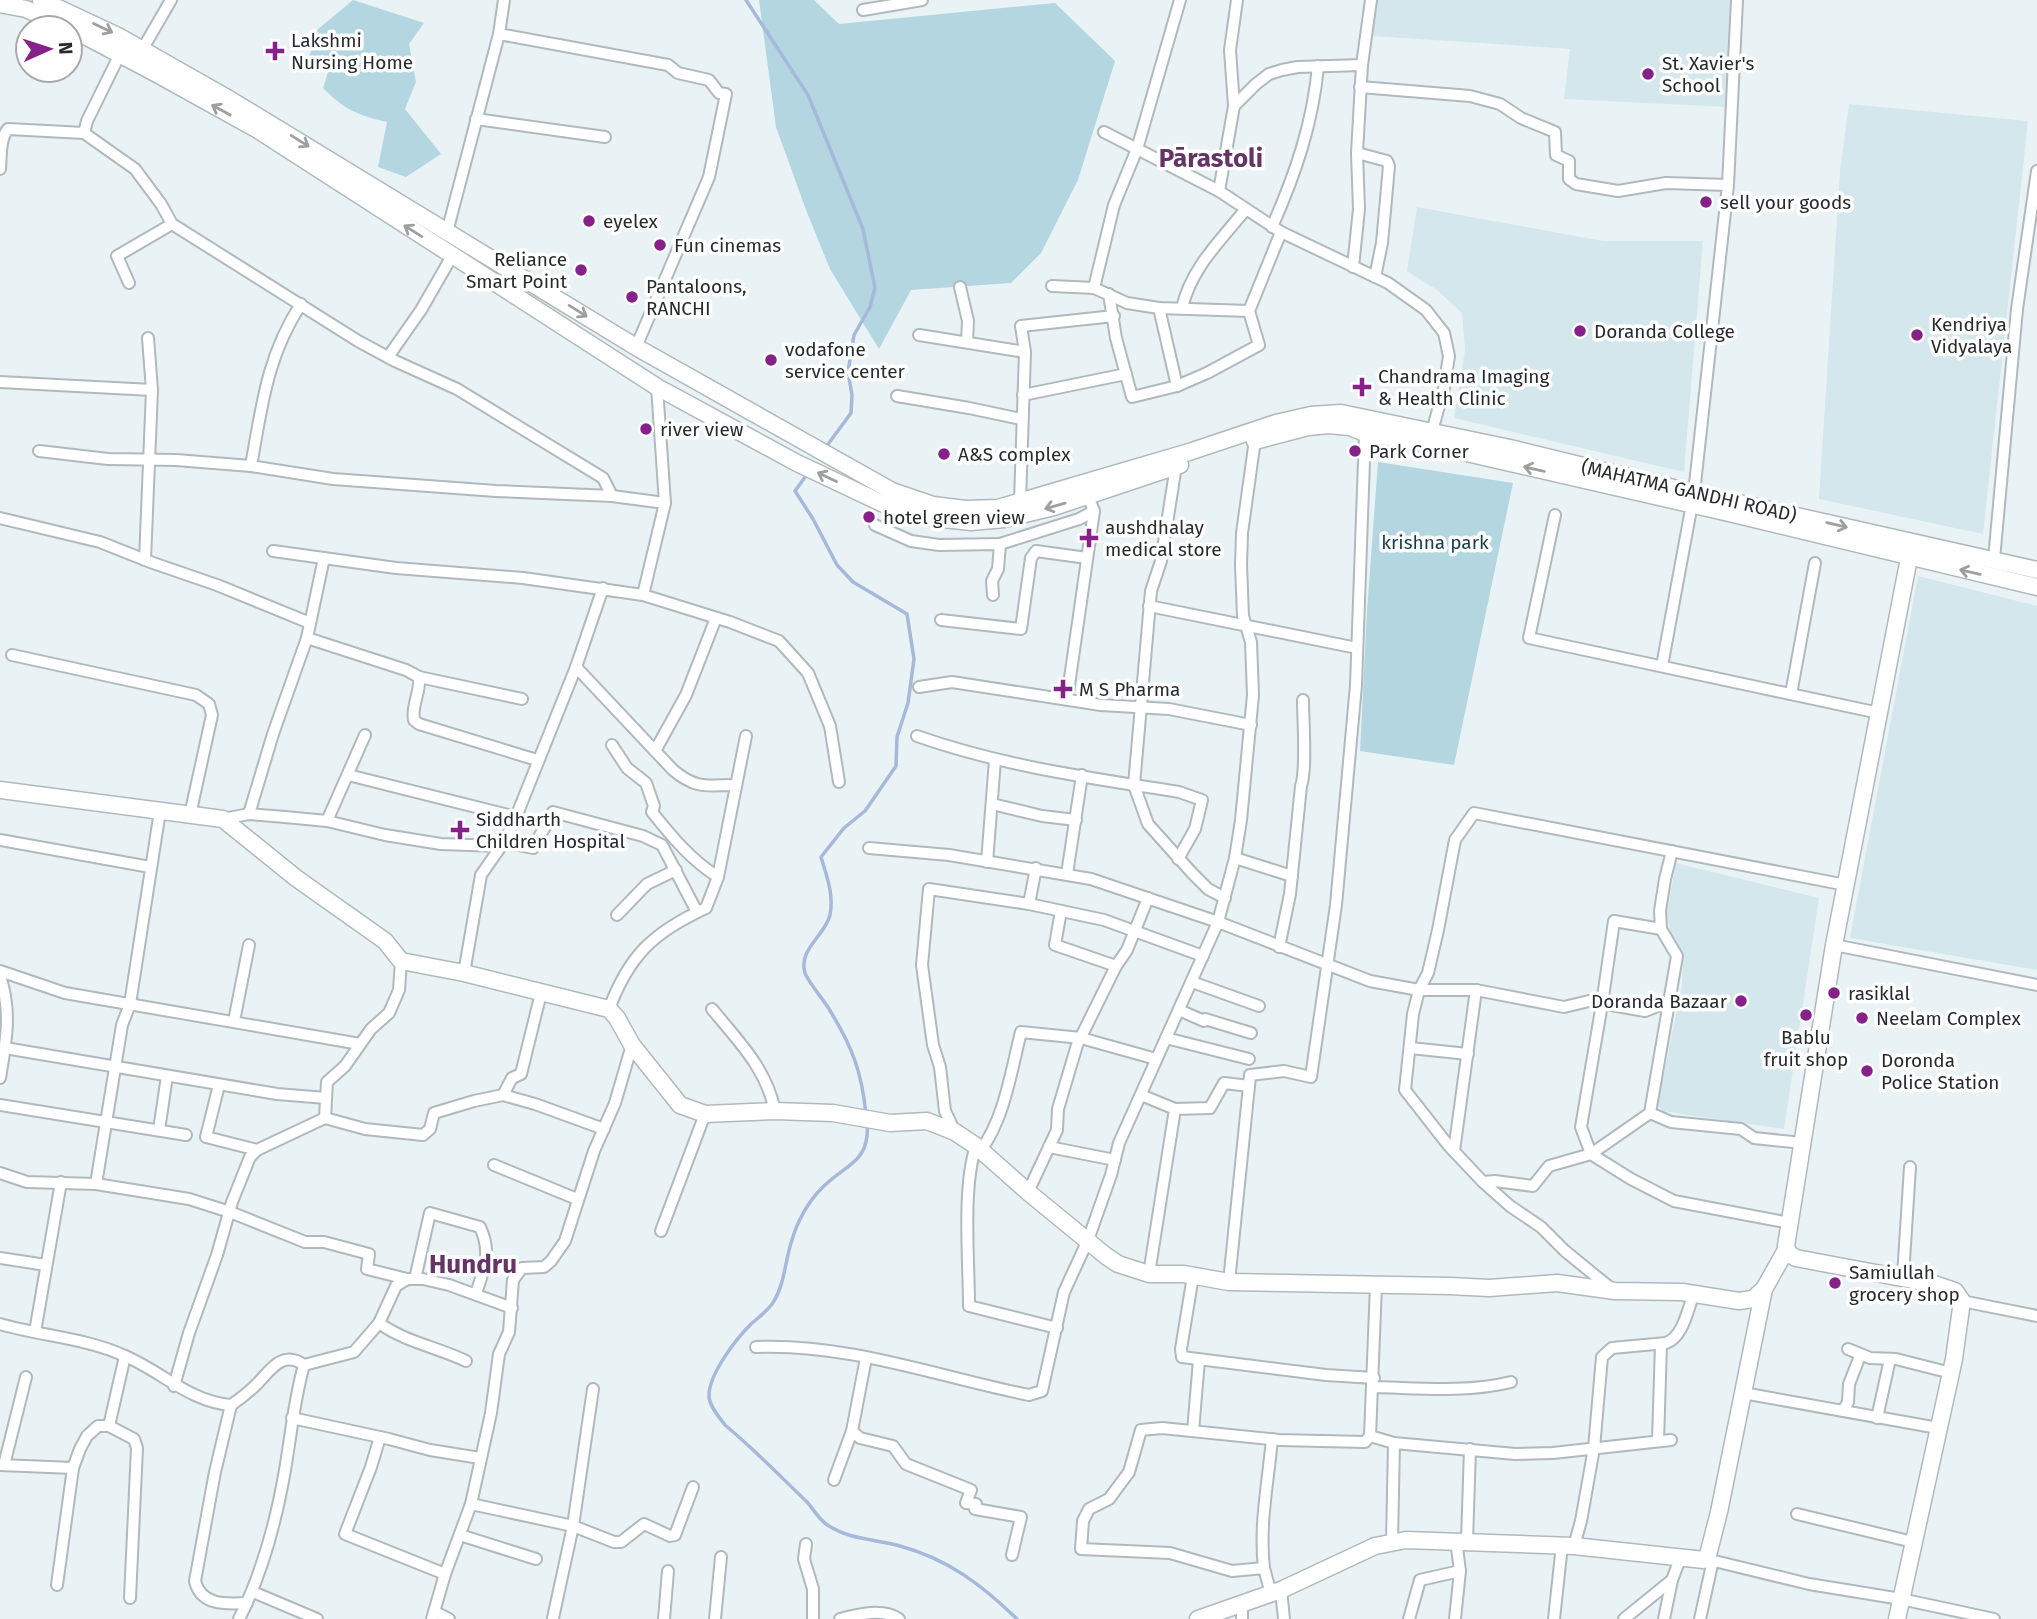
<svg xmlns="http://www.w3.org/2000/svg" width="2037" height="1619" font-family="'Fira Sans',sans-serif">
<rect width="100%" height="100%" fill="#e9f3f6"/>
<g fill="#d4e7ed">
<polygon points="1377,0 1734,0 1726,107 1564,99 1570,49 1372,36"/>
<polygon points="1849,104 2028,121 1983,534 1819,499 1840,171"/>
<polygon points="1417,207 1603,241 1703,241 1684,472 1454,418 1465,350 1462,313 1437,290 1407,271"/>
<polygon points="1918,576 2037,606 2037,970 1850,938"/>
<polygon points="1676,863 1819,898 1784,1129 1662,1111 1658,1104 1682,985 1683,955 1670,932 1667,913"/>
</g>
<g fill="#b3d6e1">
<path d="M353,0L424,23L409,44L416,82L405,109L441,154L406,177L378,167L387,122C357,115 345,110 323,88L329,69L308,61L317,30Z"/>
<polygon points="759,0 814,0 839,24 1055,3 1115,61 1078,180 1041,253 1011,283 911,290 879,349 830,269 806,210 776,127"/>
<polygon points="1378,462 1513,483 1454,765 1360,751 1367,611"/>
</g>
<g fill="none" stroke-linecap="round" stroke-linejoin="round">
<g stroke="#a6b9db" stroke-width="3.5">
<polyline points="746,0 808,95 863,229 875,288 870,307 854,335 848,372 852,395 851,413 826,447"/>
<path d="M808,473L795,491L813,519L837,565L853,582L907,614L914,659L908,703L897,737L896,766L865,811L844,828L821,857C827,877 834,895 830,915C825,936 798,949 805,973C808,982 824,1000 829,1009C852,1046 862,1072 866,1115"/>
<path d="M867,1122C871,1164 843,1165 821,1189C808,1202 797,1222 792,1240C785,1260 785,1283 774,1301C769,1310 759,1317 751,1324C736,1339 708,1375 709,1397C710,1407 719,1417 725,1425C754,1449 780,1476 807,1502C814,1510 820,1521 829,1526C851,1540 876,1539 900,1546C948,1559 982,1585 1017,1619"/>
</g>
<g stroke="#b0b9bc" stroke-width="14">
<g id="street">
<polyline points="863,10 922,0"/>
<polyline points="499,34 668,65 678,73 709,80 719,93 726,94 709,177 636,347"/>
<polyline points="142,50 171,0"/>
<polyline points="120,54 87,121 84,133 135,169 161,204 172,224 358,341 395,361 457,389 603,478 612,496"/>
<polyline points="1360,87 1470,96 1500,104 1521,118 1555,132 1556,155 1569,161 1569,179 1576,184 1618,191 1666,183 1728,185"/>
<polyline points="1234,106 1230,50 1237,0"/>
<polyline points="476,119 605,137"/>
<polyline points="1104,132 1219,191 1281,232 1388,283 1426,310 1444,333 1449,356 1444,388 1431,435"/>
<polyline points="1357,153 1387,161 1389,166 1382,243 1375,277"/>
<path d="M0,169C1,156 0,138 8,129L84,133"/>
<polyline points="1219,191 1234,106 1256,84 1269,74 1282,70 1298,67 1362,65"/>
<path d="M1272,227C1295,175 1313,123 1318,66"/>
<polyline points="447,232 499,34 504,0"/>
<polyline points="1353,267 1359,209 1357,153 1362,65 1371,0"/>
<polyline points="129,283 117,256 172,224"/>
<polyline points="1052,286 1094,288 1127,303 1159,308 1249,311"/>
<polyline points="960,287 968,321 967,342"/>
<polyline points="1094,288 1114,205 1137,149 1180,0"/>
<polyline points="1109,294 1116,338 1132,397 1177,386 1207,373 1259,345 1249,311 1281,232"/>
<polyline points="1159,308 1177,386"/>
<path d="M1182,308C1191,268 1221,240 1246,209"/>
<polyline points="919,335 1025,352"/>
<polyline points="388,357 421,310 452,256"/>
<polyline points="0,382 152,390"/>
<polyline points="657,387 665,503"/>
<polyline points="1023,395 1126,374"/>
<polyline points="897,396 969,408 1021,419"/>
<polyline points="39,451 108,459 176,460 251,466 333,479 496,491 612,496 665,503 643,595"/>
<path d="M251,466C262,405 267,356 301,304"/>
<polyline points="1176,466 1161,561 1151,591 1134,785 1148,824 1192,873 1208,889 1225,898"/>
<polyline points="1020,501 1025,352 1021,326 1114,316"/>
<polyline points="1555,515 1529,638 1879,713"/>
<polyline points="0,518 100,542 153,563 217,585 310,623"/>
<polyline points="875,525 911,541 939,545 1000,544 998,569 992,581 993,595"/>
<polyline points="1000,544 1079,519 1094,511"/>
<polyline points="273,551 396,568 523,578 643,595 730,622 779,641 808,673 830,726 839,782"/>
<polyline points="1994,559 2017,309 2037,171"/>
<polyline points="145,560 152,390 148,338"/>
<polyline points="1149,606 1357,648"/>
<polyline points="941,620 1021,629 1031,558 1036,551 1087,558"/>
<path d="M307,638L406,670L419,677C421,692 411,705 414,720L419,724L537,760"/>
<polyline points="12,655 196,695 209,704 212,715 190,815"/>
<polyline points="1662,666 1694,493 1728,185 1737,0"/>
<path d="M576,667L673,770C697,790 707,785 736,785"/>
<polyline points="419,677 522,699"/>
<polyline points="919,687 952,682 1101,705 1169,709 1251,725"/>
<polyline points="1791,694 1815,563"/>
<polyline points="1067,699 1094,511 1088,496"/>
<path d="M917,736C1002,766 1091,778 1179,792L1202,800L1195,829L1178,859"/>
<path d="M612,745L627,768L646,783L654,806L652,812C672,837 691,860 718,877"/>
<polyline points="655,751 686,695 716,618"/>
<polyline points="348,775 516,817"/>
<polyline points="992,804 1042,816 1076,820"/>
<polyline points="249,814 273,734 307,638 324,558"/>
<polyline points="223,819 249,814 285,817 327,821 385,835 441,844 497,846 504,842 533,848 553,812 643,836 662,845 697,912"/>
<polyline points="327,821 365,735"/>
<polyline points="0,840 150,867"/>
<polyline points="869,848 949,855 1091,879 1218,922 1370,981 1419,990 1476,990 1564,1007 1589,1001 1645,1011 1670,1001"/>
<polyline points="1235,858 1292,876"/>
<polyline points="987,862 995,760"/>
<polyline points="1067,874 1082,775"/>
<polyline points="1029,904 1036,868"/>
<polyline points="1061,911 1055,945 1116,966"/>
<polyline points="617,915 647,884 676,870"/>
<polyline points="1661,929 1614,921 1602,1004 1581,1127 1591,1154 1631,1179 1674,1201 1790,1223"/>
<polyline points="1834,945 2037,985"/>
<path d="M1279,947L1290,894L1301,786C1307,769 1303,721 1303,700"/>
<polyline points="0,971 65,993 360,1044"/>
<polyline points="464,973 481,875 504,842 516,817 576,667 603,588"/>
<path d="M0,976C12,1011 6,1042 0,1078"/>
<polyline points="1192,982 1259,1006"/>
<path d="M609,1009C629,955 654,932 706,908L718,877L746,736"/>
<path d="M712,1009C739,1042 766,1068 775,1111"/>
<polyline points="1179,1010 1204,1021 1205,1019 1251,1033"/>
<polyline points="234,1021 249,945"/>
<polyline points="1166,1038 1249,1059"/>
<polyline points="5,1048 277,1094 326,1098"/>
<polyline points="1410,1048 1468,1054"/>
<polyline points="219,1085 206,1137 257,1150"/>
<polyline points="503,1095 512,1078 521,1074 541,993"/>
<polyline points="1141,1095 1175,1109 1210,1108 1224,1083 1249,1086 1250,1075 1284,1071 1311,1077 1336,905 1356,685 1365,433"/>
<polyline points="0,1105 186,1135"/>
<polyline points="1650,1113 1671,1122 1741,1129 1754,1138 1803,1143"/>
<polyline points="325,1118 327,1082 345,1066 371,1029 389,1013 399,990 401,961"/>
<polyline points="159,1130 167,1076"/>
<polyline points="955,1132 945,1111 940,1067 933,1045 922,965 929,889 1029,904 1104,920 1203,956"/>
<path d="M976,1146C962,1187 969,1261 969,1306L1057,1328"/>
<polyline points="1049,1147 1115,1160"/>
<path d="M981,1150C1005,1117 1011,1071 1021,1032L1081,1038L1156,1059"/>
<polyline points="1454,1151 1476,990"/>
<polyline points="494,1165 577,1199"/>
<polyline points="0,1173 27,1182 96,1184 189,1199 230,1212 305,1242 324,1242 369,1254 367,1269 407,1279"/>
<polyline points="1483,1182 1495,1181 1533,1186 1549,1166 1591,1154 1650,1113 1677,956 1661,929 1660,911 1665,879 1672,851"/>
<polyline points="96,1184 122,1025 130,1004 160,811"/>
<polyline points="1028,1192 1057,1130 1058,1109 1077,1045 1116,966 1127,950 1148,898"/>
<polyline points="661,1231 705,1114"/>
<polyline points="0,1258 46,1265"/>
<polyline points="1149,1274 1175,1109"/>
<polyline points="1193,1276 1181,1349 1182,1357 1326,1375 1374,1378"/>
<polyline points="1903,1276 1910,1167"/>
<path d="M415,1279L430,1213L480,1227C492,1253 484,1267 476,1294"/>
<polyline points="1229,1282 1249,1086"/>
<polyline points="1613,1290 1565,1251 1541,1227 1510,1206 1483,1182 1448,1145 1405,1090 1413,1014 1419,990 1428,973 1438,930 1455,840 1474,813 1846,885"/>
<polyline points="1962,1301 2037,1316"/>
<path d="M379,1323C405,1342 437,1347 466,1361"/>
<path d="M0,1324C41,1336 86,1338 125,1356C161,1371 190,1402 231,1405C240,1399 250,1391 258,1383C271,1369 283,1350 304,1365"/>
<polyline points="35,1332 61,1182"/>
<path d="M756,1347C848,1343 939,1377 1029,1395L1042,1391L1064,1292L1088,1240L1111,1175L1119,1143L1218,922L1235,858L1241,820L1253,695L1251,642L1243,616L1241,565L1242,533L1255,440"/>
<polyline points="1848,1349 1870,1358 1896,1359 1951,1373"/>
<polyline points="304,1365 354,1352 379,1323 396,1286 407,1279 423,1279 449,1285 512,1308"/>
<polyline points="174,1386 189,1333 217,1255 232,1202 250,1157 257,1150 325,1118 365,1129 423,1135 430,1129 434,1113 474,1101 503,1095 535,1104 604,1129"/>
<path d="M1374,1387C1419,1388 1467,1393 1511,1382"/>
<polyline points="1743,1393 1938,1428"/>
<path d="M231,1405L215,1472L195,1581C201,1606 226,1604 247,1603"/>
<polyline points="1843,1411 1848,1402 1849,1384 1860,1356"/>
<polyline points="292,1418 389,1439 430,1450 480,1458"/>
<polyline points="1877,1418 1890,1359"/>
<polyline points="109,1426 125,1356"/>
<polyline points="852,1431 860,1438 893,1446 906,1464 971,1490 966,1503 976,1504 975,1509 1021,1517 1012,1555"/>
<polyline points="1193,1431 1199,1360"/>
<polyline points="1370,1436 1394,1443 1515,1454 1553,1453 1671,1440"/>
<polyline points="380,1437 371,1467 345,1534 445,1574"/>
<polyline points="1658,1441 1661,1344"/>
<polyline points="0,1465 73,1468"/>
<polyline points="4,1465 26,1377"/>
<polyline points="834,1480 852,1431 866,1358"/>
<polyline points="471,1504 573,1526 614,1542 621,1542 644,1524 670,1536 675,1535 693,1487"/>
<polyline points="1797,1514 1913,1542"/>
<polyline points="460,1535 536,1559"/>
<polyline points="1467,1541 1470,1449"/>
<polyline points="1392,1542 1394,1443"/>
<polyline points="806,1544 804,1559 813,1589 813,1619"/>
<path d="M1574,1546L1581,1521L1594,1448L1602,1357L1612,1348L1666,1343C1684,1336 1687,1310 1694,1294"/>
<polyline points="1706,1559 1809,1584 1901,1599 1994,1619"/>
<path d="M1264,1568C1259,1525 1268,1483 1272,1439"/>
<polyline points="57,1585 73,1468 80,1449 87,1436 98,1426 109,1426 134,1439 137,1448 130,1598"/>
<polyline points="1281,1590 1284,1619"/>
<polyline points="253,1592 317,1619"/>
<polyline points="1271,1594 1264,1568 1232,1571 1170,1553 1081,1549 1083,1521 1089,1509 1109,1499 1129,1472 1141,1430 1162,1428 1279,1440 1365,1442 1370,1436 1376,1285"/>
<polyline points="1242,1604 1242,1619"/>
<polyline points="435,1612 449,1619"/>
<polyline points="553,1618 573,1526 593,1389"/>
<path d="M239,1619C263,1572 276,1522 285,1470C291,1435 294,1400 304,1365"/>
<polyline points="432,1619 445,1574 471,1504 491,1413 499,1354 509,1332 513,1280 522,1268 544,1267 551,1261 565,1241 594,1151 615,1103 632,1045"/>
<polyline points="664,1619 668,1571"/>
<polyline points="715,1619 721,1557"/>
<path d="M840,1619C859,1614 883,1608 899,1619"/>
<polyline points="1409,1619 1420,1580 1460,1571"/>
<polyline points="1455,1619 1460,1571 1456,1540"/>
<polyline points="1554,1619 1562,1545"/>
<polyline points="1624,1619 1672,1580 1680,1559"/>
<polyline points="1664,1619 1672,1580"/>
<polyline points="1700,1619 1713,1560"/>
</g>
</g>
<g stroke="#b0b9bc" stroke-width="19">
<g id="secondary">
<polyline points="41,0 118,36 229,99 636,347 892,491 933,505 965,509 998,508 1189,452 1276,423 1311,415 1341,413 1510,448 1694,493 2037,570"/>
<polyline points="0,4 26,9 69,28"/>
<polyline points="70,28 157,74 258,130 657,387 797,463 890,507 926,517 971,522 1004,519 1054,507 1180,465"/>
<polyline points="1255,441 1308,427 1329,425 1350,427 1365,433 1436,446 1729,513 2037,587"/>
<polyline points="0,790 223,819 296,878 385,941 401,961 464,973 609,1009 617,1018 632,1045 680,1105 705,1114 775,1111 833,1113 890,1123 927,1121 955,1132 976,1146 1028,1192 1106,1256 1118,1264 1149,1274 1184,1274 1229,1282 1450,1286 1489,1288 1557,1283 1615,1291 1682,1292 1739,1301 1753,1299 1764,1289"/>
<polyline points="1198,1619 1281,1590 1375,1546 1406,1540 1574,1546 1704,1560 1708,1555 1719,1512 1764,1289 1786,1250"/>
<polyline points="1897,1619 1954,1359 1962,1301 1955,1291 1934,1284 1796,1258 1789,1254 1786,1246 1834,945 1909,558"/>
</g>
</g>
<use href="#street" stroke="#fff" stroke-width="10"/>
<use href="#secondary" stroke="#fff" stroke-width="16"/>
</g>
<defs><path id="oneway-shaft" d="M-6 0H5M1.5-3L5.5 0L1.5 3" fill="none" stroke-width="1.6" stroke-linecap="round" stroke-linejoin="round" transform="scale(1.75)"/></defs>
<g stroke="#9ea0a0">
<use href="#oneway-shaft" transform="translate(103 28) rotate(26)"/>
<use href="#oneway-shaft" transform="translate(221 110) rotate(-151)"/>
<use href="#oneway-shaft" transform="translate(300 141) rotate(32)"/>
<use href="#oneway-shaft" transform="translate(413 231) rotate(-148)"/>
<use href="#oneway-shaft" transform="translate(578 311) rotate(32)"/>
<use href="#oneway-shaft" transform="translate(1534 469) rotate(-167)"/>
<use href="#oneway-shaft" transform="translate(827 477) rotate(-154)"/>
<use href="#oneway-shaft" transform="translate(1055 506) rotate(164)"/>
<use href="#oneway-shaft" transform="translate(1837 525) rotate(13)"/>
<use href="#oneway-shaft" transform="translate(1970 572) rotate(-167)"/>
</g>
<g fill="#86218a" stroke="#fefefe" stroke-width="2.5">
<path d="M271.5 40.5h7v7h7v7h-7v7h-7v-7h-7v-7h7z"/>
<circle cx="1648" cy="74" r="7"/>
<circle cx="1706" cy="202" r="7"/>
<circle cx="589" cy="221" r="7"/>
<circle cx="660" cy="245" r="7"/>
<circle cx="581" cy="270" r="7"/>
<circle cx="632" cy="297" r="7"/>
<circle cx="1580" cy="331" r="7"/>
<circle cx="1917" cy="335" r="7"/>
<circle cx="771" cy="360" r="7"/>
<path d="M1358.5 376.5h7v7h7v7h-7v7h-7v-7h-7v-7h7z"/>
<circle cx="646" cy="429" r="7"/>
<circle cx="1355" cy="451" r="7"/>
<circle cx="944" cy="454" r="7"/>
<circle cx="869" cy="517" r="7"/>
<path d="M1085.5 527.5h7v7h7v7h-7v7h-7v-7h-7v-7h7z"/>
<path d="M1059.5 678.5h7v7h7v7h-7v7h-7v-7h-7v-7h7z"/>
<path d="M456.5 819.5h7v7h7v7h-7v7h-7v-7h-7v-7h7z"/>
<circle cx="1834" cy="993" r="7"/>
<circle cx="1741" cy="1001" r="7"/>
<circle cx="1806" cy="1015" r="7"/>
<circle cx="1862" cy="1018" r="7"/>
<circle cx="1867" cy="1071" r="7"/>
<circle cx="1835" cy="1283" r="7"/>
</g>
<g text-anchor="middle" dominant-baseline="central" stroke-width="7" stroke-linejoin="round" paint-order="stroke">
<g font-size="19" fill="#272b2c" stroke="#fefefe" text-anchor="start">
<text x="291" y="40">Lakshmi<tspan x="291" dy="22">Nursing Home</tspan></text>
<text x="1662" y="63">St. Xavier's<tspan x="1662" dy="22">School</tspan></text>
<text x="1720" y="202">sell your goods</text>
<text x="603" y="221">eyelex</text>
<text x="674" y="245">Fun cinemas</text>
<text x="567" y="259" text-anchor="end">Reliance<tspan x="567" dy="22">Smart Point</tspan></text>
<text x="646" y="286">Pantaloons,<tspan x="646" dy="22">RANCHI</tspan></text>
<text x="1931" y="324">Kendriya<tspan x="1931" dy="22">Vidyalaya</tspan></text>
<text x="1594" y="331">Doranda College</text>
<text x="785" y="349">vodafone<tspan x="785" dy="22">service center</tspan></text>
<text x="1378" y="376">Chandrama Imaging<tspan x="1378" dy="22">&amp; Health Clinic</tspan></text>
<text x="660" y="429">river view</text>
<text x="1369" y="451">Park Corner</text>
<text x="958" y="454">A&amp;S complex</text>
<text x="883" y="517">hotel green view</text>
<text x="1105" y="527">aushdhalay<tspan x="1105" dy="22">medical store</tspan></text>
<text x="1079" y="689">M S Pharma</text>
<text x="476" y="819">Siddharth<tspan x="476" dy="22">Children Hospital</tspan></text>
<text x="1848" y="993">rasiklal</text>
<text x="1727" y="1001" text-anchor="end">Doranda Bazaar</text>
<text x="1876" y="1018">Neelam Complex</text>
<text x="1806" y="1037" text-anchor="middle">Bablu<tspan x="1806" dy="22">fruit shop</tspan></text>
<text x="1881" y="1060">Doronda<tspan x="1881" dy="22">Police Station</tspan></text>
<text x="1849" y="1272">Samiullah<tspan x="1849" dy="22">grocery shop</tspan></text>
</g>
<g font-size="19" fill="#272b2c" stroke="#fefefe">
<text transform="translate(1689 491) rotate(13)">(MAHATMA GANDHI ROAD)</text>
</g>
<g font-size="19" fill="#133d49" stroke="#fefefe">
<text x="1435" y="542">krishna park</text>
</g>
<g font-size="26" font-weight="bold" fill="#653466" stroke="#fefefe">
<text x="1211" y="158">Pārastoli</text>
<text x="473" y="1264">Hundru</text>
</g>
</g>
<g transform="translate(49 49) rotate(87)"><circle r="33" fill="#fefefe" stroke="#a8aaaa" stroke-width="2"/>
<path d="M0-5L12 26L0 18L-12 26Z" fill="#86218a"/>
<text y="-10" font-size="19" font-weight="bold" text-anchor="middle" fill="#272b2c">N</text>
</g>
</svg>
